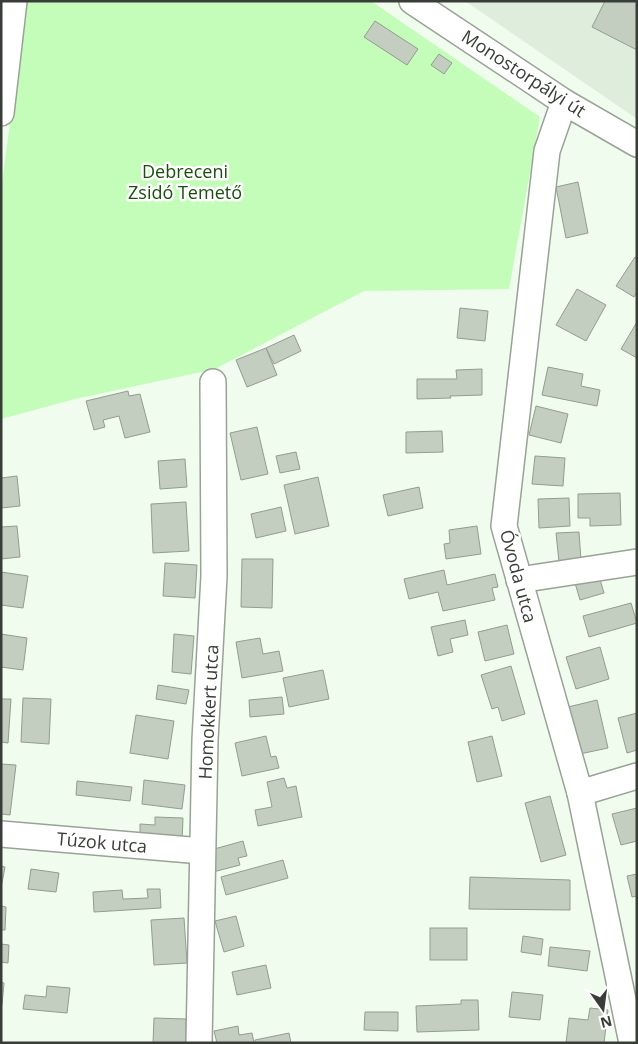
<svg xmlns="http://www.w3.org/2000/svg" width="638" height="1044" font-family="'Open Sans',sans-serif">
<rect width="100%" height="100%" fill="#f0fcee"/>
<polygon fill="#dfeedc" points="465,1 637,1 637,119"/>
<polygon fill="#c4fcb9" points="26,1 371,1 540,117 509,289 364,291 215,369 75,399 1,419 1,191"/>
<g fill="#c3cec1" stroke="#929d90">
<polygon points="605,1 637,1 637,50 592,27"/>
<polygon points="375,21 418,49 407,65 364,37"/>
<polygon points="439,54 452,63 444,74 431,65"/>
<polygon points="578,182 588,233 566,238 556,187"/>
<polygon points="635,257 637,258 637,292 634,297 616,286"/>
<polygon points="577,289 606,305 586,341 556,325"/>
<polygon points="460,308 488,311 485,341 457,338"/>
<polygon points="637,322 637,358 621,349"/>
<polygon points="294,335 301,351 274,364 266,348"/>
<polygon points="266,348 277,375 247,387 236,360"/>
<polygon points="548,367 583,374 581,386 600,390 597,406 542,395"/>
<polygon points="482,369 482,395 450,396 451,398 417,399 417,379 457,379 456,370"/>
<polygon points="128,391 129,396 140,394 150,432 125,438 119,416 103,420 105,427 94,430 86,401"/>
<polygon points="536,406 568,414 561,443 529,435"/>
<polygon points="257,427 268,474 241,480 230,433"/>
<polygon points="442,431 443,452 406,453 406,432"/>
<polygon points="296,452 300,469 280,473 276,456"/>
<polygon points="535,456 565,458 563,486 532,484"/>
<polygon points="185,459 187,487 160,489 158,461"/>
<polygon points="17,476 20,506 1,508 1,478"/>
<polygon points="318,477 329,526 295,534 284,485"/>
<polygon points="419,487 423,508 388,516 383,495"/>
<polygon points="620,493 621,525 590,526 590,518 578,518 578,494"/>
<polygon points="569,498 570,526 539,528 538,499"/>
<polygon points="186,502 189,551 153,553 151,504"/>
<polygon points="281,507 286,531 256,538 251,514"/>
<polygon points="17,526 20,557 1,559 1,527"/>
<polygon points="477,526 481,554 446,559 444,544 450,543 449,530"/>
<polygon points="579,532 581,560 559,562 556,533"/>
<polygon points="242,559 273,559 272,608 241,607"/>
<polygon points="165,563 197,565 195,598 163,596"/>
<polygon points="444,570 447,585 495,574 498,587 492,588 495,600 443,611 438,592 409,599 404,579"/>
<polygon points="1,572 28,576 23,608 1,605"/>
<polygon points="599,576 604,593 580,600 575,583"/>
<polygon points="631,603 637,623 589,637 583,616"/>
<polygon points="465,620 468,635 450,639 453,652 438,656 431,627"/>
<polygon points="507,625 514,654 485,661 478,632"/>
<polygon points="1,634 27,638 23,670 1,667"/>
<polygon points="174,634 194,636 191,674 172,672"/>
<polygon points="260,638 263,654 279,651 283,671 242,678 236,642"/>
<polygon points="600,647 609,679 576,689 566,657"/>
<polygon points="511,666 525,714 502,721 498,707 492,709 481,675"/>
<polygon points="323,670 329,699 289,707 283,678"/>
<polygon points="158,685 189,690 186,704 156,699"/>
<polygon points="282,697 284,714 250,717 249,700"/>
<polygon points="23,698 51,699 49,744 21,742"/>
<polygon points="1,699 11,699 8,743 1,742"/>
<polygon points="597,700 608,748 575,755 564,708"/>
<polygon points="637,713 637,750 627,753 618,718"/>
<polygon points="136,715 174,721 168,759 130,753"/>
<polygon points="266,736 271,757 276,756 279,768 242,776 235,743"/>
<polygon points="492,736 502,776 477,782 468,742"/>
<polygon points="1,764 16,765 10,815 1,814"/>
<polygon points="284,778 287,788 296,786 302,817 258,826 255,810 272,807 267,782"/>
<polygon points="144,780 185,785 182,809 142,804"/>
<polygon points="77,781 132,787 130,801 76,795"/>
<polygon points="550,796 566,855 541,862 525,803"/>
<polygon points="637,808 637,841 621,845 612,814"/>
<polygon points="155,817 183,818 182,842 140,840 140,824 155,825"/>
<polygon points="243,841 247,856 238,858 240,865 213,872 207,851"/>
<polygon points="283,860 288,878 226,895 221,877"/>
<polygon points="1,866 5,867 1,888"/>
<polygon points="31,869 59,873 56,892 28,889"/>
<polygon points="637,874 637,896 632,897 627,876"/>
<polygon points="470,877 570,880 570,910 469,909"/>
<polygon points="147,889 160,889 161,908 94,912 93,892 122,890 123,899 148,898"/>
<polygon points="1,906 6,907 5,930 1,930"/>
<polygon points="236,916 244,946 224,952 215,921"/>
<polygon points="184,918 187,963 154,965 151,920"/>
<rect x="430" y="928" width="37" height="32"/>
<polygon points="523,936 543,939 541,955 521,952"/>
<polygon points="1,944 9,945 8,963 1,962"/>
<polygon points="550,947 590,951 587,971 548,966"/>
<polygon points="266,965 271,988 237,995 232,972"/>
<polygon points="1,982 4,983 2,1005 1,1005"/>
<polygon points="47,986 70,988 67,1013 23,1009 25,995 46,997"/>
<polygon points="512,992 543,995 540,1020 509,1017"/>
<polygon points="461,1000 478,1000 479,1030 417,1032 416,1006 461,1004"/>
<polygon points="590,1008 608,1010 604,1043 566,1043 569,1018 588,1020"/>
<polygon points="365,1012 398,1012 398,1031 364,1030"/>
<polygon points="154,1018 186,1019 186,1043 153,1043"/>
<polygon points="238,1026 239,1035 252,1033 254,1043 217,1043 214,1031"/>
<polygon points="289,1033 291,1043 255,1043 255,1040"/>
</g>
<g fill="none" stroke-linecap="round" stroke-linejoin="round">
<g stroke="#98a396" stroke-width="28">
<g id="minor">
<polyline points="412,1 564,102 637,144"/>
<polyline points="564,102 547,151 504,526 580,793 632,1043"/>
<polyline points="1,113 14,1"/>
<polyline points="519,580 637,562"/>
<polyline points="580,793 637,776"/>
<polyline points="1,834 202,851"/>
<polyline points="199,1043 205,740 214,576 213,382"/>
</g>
</g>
<use href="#minor" stroke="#fff" stroke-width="25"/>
</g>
<g text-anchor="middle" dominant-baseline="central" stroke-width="5" stroke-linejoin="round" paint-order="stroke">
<g font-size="18" fill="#393d38" stroke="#fff">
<text transform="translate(524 73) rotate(33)">Monostorpályi út</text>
<text transform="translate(519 576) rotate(75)">Óvoda utca</text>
<text transform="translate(208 712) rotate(-87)">Homokkert utca</text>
<text transform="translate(102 842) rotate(5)">Túzok utca</text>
</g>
<g font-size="18" fill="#194f0e" stroke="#fff">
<text x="185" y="171">Debreceni<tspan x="185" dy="21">Zsidó Temető</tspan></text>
</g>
</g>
<rect width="638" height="1044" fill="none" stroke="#393d38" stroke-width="5"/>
<g transform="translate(603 1009) rotate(166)" stroke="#ffffff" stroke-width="4" paint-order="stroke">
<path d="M0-4L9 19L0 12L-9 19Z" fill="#393d38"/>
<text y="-8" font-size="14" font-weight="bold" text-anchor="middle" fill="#393d38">N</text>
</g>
</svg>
